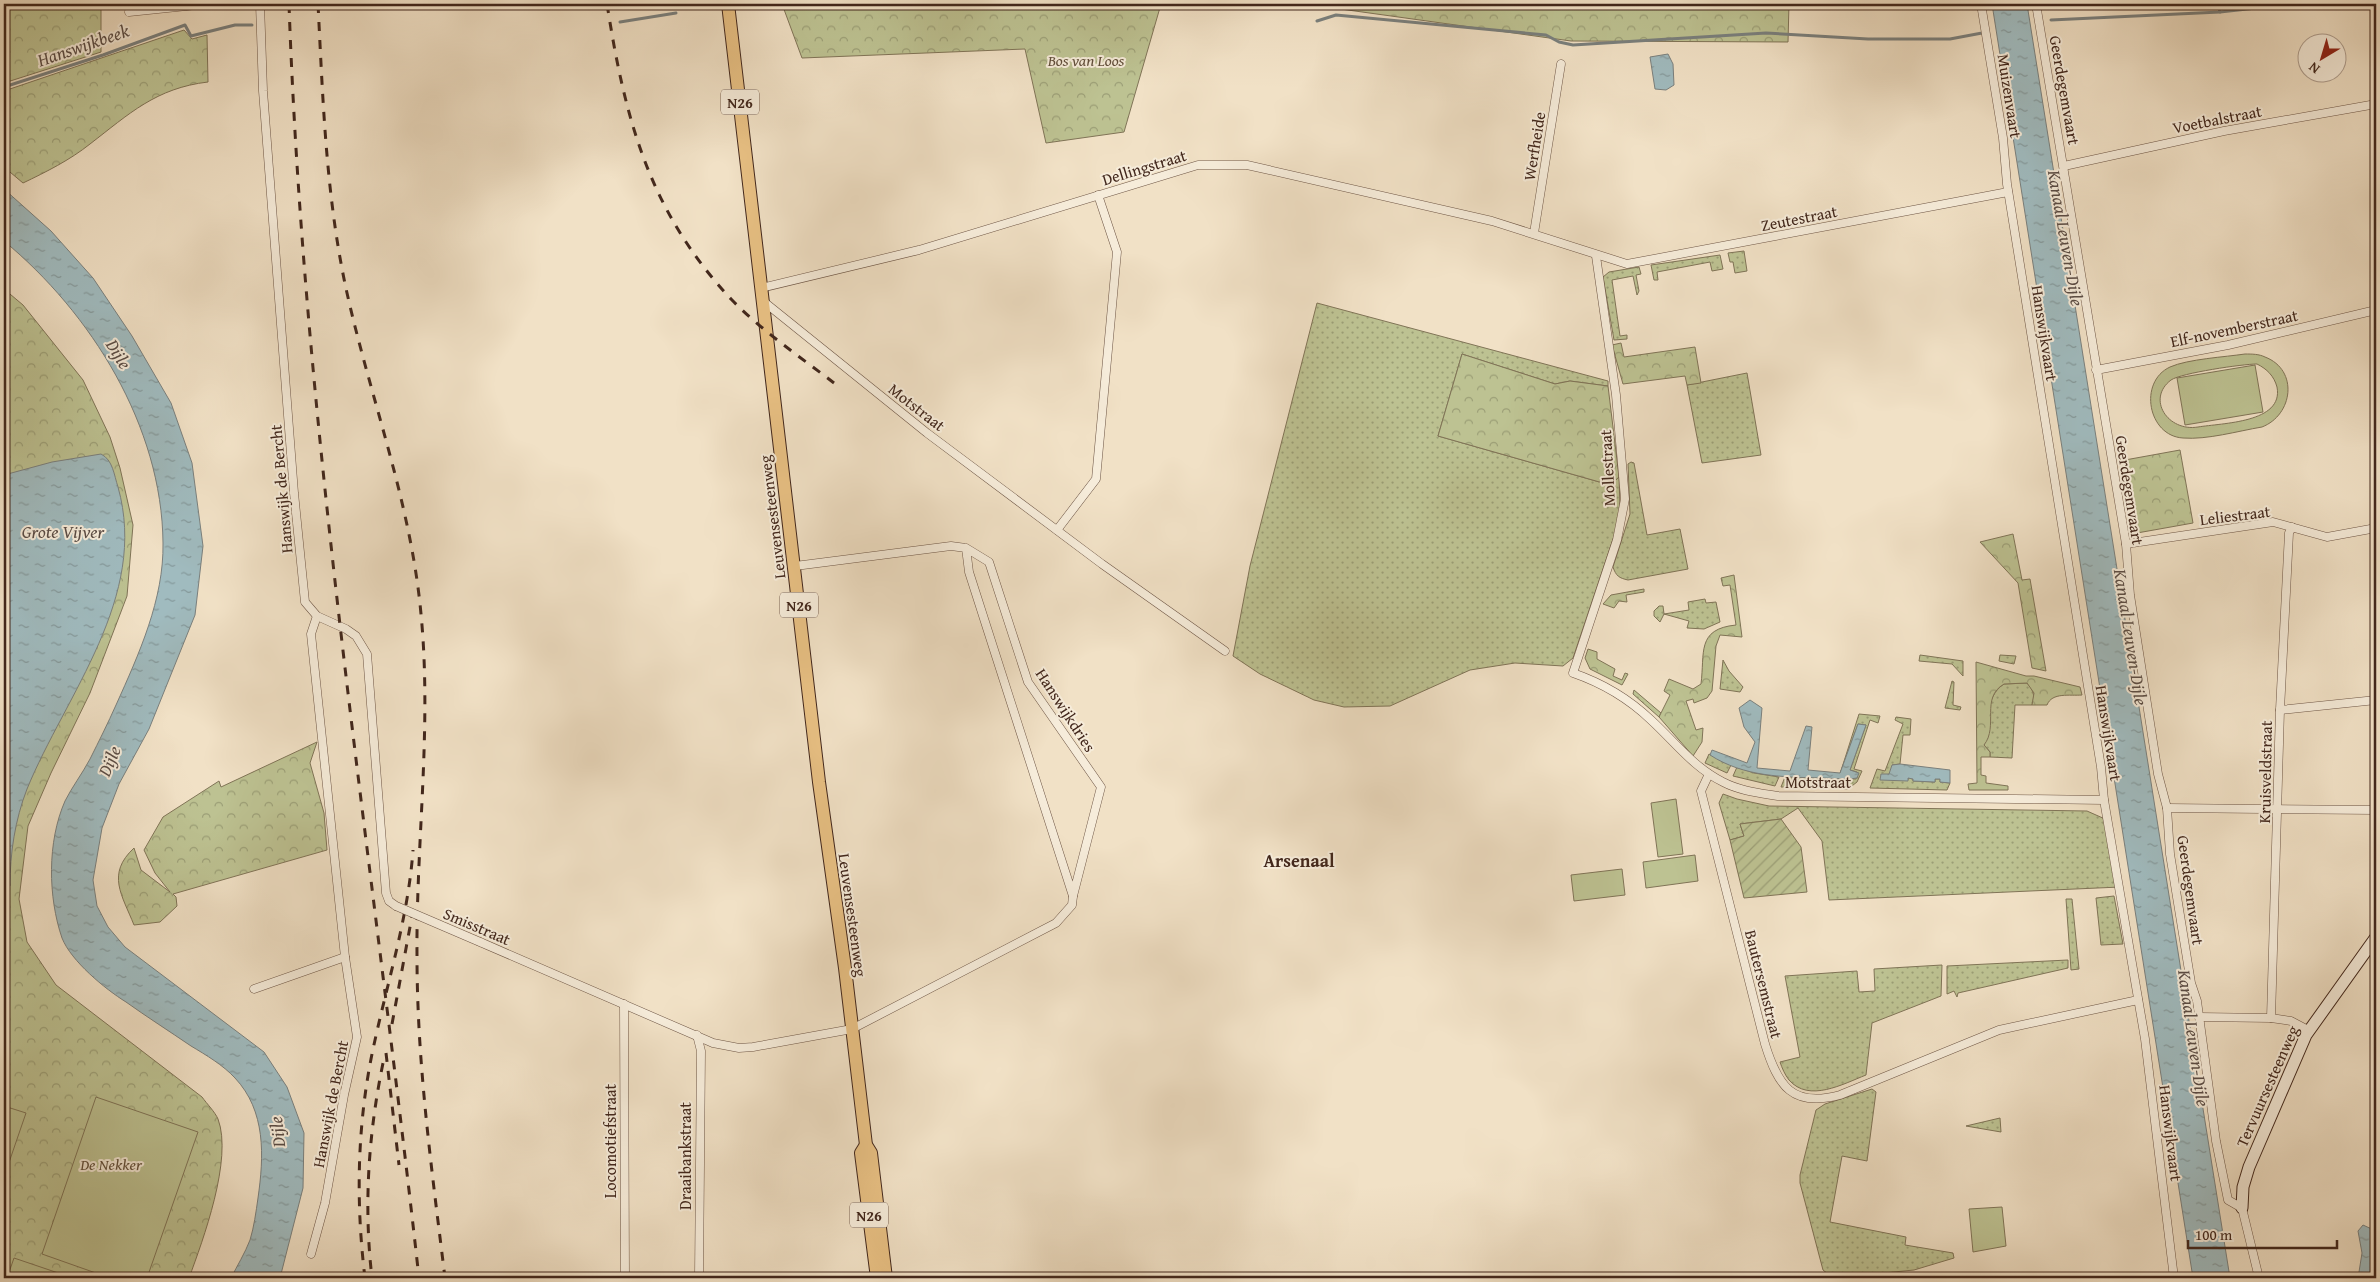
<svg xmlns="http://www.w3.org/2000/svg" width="2380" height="1282" font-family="'Gentium Book Plus',serif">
<defs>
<pattern id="grass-dots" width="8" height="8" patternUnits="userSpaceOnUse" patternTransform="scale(1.25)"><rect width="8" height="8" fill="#bdc292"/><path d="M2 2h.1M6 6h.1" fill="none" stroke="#9b9e76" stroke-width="1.8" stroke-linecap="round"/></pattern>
<pattern id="forest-crowns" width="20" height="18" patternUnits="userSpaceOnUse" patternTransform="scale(1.25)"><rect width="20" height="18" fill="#bdc292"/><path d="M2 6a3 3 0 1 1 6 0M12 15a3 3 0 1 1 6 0" fill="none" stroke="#9b9e76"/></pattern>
<pattern id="garden-furrows" width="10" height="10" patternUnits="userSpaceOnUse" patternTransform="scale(1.25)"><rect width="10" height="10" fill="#bdc292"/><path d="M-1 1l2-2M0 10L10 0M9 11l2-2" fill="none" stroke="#9b9e76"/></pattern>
<pattern id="water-ripples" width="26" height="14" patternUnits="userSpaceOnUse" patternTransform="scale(1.25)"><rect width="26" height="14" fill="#a0bbbf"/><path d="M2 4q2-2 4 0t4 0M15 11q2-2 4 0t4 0" fill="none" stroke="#84989a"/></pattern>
</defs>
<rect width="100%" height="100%" fill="#f1e1c6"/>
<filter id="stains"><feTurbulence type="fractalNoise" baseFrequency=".004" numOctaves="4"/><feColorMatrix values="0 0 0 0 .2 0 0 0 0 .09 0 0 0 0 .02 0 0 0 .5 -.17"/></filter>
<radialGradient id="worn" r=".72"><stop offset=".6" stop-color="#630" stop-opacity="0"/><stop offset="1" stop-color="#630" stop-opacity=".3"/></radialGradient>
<g fill="url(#grass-dots)" stroke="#807457">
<polygon points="1744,251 1747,271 1735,273 1733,262 1730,262 1728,253"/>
<polygon points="1720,255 1723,269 1712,271 1710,262 1657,272 1658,280 1654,280 1651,265"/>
<polygon points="1639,267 1641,274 1636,275 1639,291 1637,295 1633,276 1612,280 1620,336 1627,335 1627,339 1614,340 1603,277 1609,272"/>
<polygon points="1317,303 1608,381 1608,386 1570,381 1555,384 1462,354 1438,436 1610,485 1619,477 1620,508 1615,533 1573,658 1563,666 1515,663 1470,670 1390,706 1344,707 1314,700 1260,674 1233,656 1250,566"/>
<polygon points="1747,373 1761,455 1702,463 1687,385"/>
<path d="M1631,462L1634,463L1647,535L1680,529L1688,569L1628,580C1619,578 1616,576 1613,567L1630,514L1628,464Z"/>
<polygon points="1705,599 1706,603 1716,602 1720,622 1704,629 1687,628 1689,621 1664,614 1660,622 1654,616 1654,611 1659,606 1663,606 1664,614 1689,610 1688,602"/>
<polygon points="1920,655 1963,661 1963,676 1952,664 1919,661"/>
<polygon points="2000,655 2016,656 2014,664 1999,661"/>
<polygon points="1723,660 1729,671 1743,687 1740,692 1720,689"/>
<polygon points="1952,681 1954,682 1953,705 1961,707 1960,710 1945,708"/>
<path d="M2027,683C2034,691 2035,695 2032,705H2015L2012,758L1990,757V752L1984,745C1987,725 1985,696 2004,684Z"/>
<polygon points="1634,690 1661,713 1659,717 1633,694"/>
<polygon points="1859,714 1880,716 1878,723 1870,720 1854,769 1862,771 1857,782 1848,789 1835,788 1838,778 1856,779 1857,772 1850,770 1866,725 1858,724 1840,774"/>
<polygon points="1896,717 1911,719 1910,735 1903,735 1900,764 1892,765 1908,780 1908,778 1913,779 1913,781 1935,782 1935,779 1940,779 1940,782 1950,783 1947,790 1870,788 1877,769 1885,771 1903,724 1895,720"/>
<polygon points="1709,754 1731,765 1727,773 1705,763"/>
<polygon points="1737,767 1754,773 1779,777 1775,786 1733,776"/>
<polygon points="1785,777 1833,778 1830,787 1781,787"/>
<polygon points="1723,794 1737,799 1769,806 2087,811 2105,819 2120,887 1829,900 1822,841 1798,808 1781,819 1740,824 1744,836 1730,840 1719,803"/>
<polygon points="2114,896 2123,944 2101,945 2096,898"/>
<polygon points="2066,899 2072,899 2079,969 2071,970"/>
<polygon points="2068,960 2068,968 1958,993 1957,997 1954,991 1947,994 1947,966"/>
<path d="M1942,965L1941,996L1872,1023L1866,1075C1843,1084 1809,1103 1789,1080C1785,1075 1782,1068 1780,1062L1800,1057L1785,976L1857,971L1859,992L1875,991L1874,969Z"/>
<polygon points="1872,1089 1876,1092 1867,1161 1842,1156 1830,1222 1906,1237 1905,1245 1953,1253 1954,1258 1914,1270 1833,1278 1823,1270 1800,1183 1800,1175 1816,1110 1825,1104"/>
<polygon points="2000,1118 2001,1132 1966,1126"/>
</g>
<g fill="url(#forest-crowns)" stroke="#807457">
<polygon points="4,4 101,4 101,52 4,83"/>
<polygon points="782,4 1161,4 1124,132 1046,143 1025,49 802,58"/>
<polygon points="1318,4 1789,4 1788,42 1571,41 1319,6"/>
<path d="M184,30L192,39L207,35L208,82C156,88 129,114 90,144C70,160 46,172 23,183L4,167V91Z"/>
<path d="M4,289L23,305L83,380L110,437L120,468L133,525L127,596L90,693L51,773L28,826L19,899L27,942L56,985L202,1097C207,1104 215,1112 218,1119C233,1159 203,1240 189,1278H4Z"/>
<polygon points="1621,343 1624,357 1695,347 1701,383 1687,385 1685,376 1623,384 1612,345"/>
<polygon points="1462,354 1555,384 1570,381 1608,386 1619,477 1610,485 1438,436"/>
<polygon points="2180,450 2193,523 2137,533 2125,460"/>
<polygon points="2013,534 2022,580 2030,579 2046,671 2032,668 2018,583 1980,542"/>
<path d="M1734,575L1742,637L1720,635L1716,646L1712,691L1707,698L1694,703L1693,699L1686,701L1696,730L1703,728L1702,742L1693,756L1659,717L1670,695L1664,691L1669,679L1693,689L1701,684C1705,653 1696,629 1736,625L1730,585L1723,586L1721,578Z"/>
<polygon points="1644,589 1644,592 1626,595 1627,602 1619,601 1614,608 1603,604 1611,595"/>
<polygon points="1588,649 1597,652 1597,659 1615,669 1613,676 1622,680 1625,673 1628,674 1622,685 1590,669 1585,658"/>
<path d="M1976,662L2026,676H2034L2080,687L2082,695C2070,696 2052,692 2047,705H2032L2034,693L2027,683L2004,684C1980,698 1999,726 1984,745L1990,752V757H1981V775L1986,776V783L2008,786V790H1969L1968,784L1977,783Z"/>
<path d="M317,742L310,763L324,813L327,850L173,894L176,897L177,906L160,922L134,925C122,895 106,874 134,848L141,870L170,892L155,873L144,850L163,817L219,781L221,787Z"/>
</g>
<polygon fill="url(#garden-furrows)" stroke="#807457" points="1781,819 1801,847 1807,892 1744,898 1730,840 1744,836 1740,824"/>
<g fill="#bdc292" stroke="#807457" fill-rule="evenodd">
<path d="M2245,354C2252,354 2259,354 2265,357C2299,370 2293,415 2262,427C2238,431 2207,440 2183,438C2148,436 2138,382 2170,367C2188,359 2225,357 2245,354ZM2257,364C2267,369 2274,376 2277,387C2284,423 2222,423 2198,427C2168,432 2146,399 2171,380C2181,373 2243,364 2257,364Z"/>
<polygon points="2255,365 2263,412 2185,425 2177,378"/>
<polygon points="1676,799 1683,854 1658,857 1651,803"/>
<polygon points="1695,855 1698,881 1646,888 1643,862"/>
<polygon points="1622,869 1625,895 1574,901 1571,875"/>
<polygon points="96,1097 198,1132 147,1278 110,1278 42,1254"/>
<polygon points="4,1106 26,1113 4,1177"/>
<polygon points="2002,1207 2006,1246 1973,1252 1969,1209"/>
<polygon points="14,1258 73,1278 7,1278"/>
</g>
<g fill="url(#water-ripples)" stroke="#7a807e">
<polygon points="1992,4 2027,4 2230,1278 2193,1278"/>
<polygon points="1668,54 1673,64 1674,85 1666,90 1655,89 1650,57"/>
<path d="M4,189L51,231L93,278L132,336L171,403L192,463L203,546L195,615L149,729L119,784L102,828L93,880L97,906L108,927L125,947L264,1052L287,1087L304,1133L303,1188L280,1278H231C237,1266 245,1253 250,1240C254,1227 256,1212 258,1198C264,1156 266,1111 235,1078C223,1065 206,1055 191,1046C169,1031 147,1017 126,1002C105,989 71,961 62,938C48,897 47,842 65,801C72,787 82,774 90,759C99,741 108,723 116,705C139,654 164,599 163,543C162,426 91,313 4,241Z"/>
<path d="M101,454C113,460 114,475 118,487C149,597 66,694 27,789C15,820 10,853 10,886L4,887V475L52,462Z"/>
<path d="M1750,700L1762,708L1757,768L1790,771L1806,726L1812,727L1808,770L1840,773L1858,724L1866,725L1850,770L1859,773L1857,778C1846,780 1833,778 1822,778C1783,777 1744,777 1710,755L1712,750L1747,763L1755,742L1744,727L1739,708Z"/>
<polygon points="1900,764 1950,770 1950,783 1940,782 1940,779 1935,779 1935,782 1913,781 1913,779 1908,778 1908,781 1880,780 1881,774 1889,774 1892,765"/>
<polygon points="2363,1225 2376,1231 2376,1278 2363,1278 2359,1272 2362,1253 2358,1231"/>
</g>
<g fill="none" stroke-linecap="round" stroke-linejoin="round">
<g stroke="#7a807e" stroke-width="3">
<polyline points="2218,4 2220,12"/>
<polyline points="2051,20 2220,12 2293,4"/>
<polyline points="1317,21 1336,15 1546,35 1559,42 1573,45 1766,33 1868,39 1950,39 1982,33"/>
<polyline points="620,22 676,13"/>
<polyline points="4,87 103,55 185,25 191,36 235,25 252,25"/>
</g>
<g stroke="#6e5646" stroke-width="9">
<g id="street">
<polyline points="260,4 263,91 294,493 305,602 317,616 346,629 356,636 367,654 386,893 389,901 396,906"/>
<polyline points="1981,4 2003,138 2007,184 2101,767 2104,800 2145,1039 2174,1278"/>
<polyline points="2036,4 2126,544 2130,595 2158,774 2167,808 2170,854 2191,983 2197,1001 2216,1141 2228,1200 2242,1208 2259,1278"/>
<polyline points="129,12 206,4"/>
<polyline points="2064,166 2224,131 2376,104"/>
<polyline points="1534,233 1561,64"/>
<path d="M1596,256L1616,395L1625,499L1617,540L1573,673C1602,683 1628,698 1651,720C1675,742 1693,767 1723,782C1740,791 1760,793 1778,796L2104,800"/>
<polyline points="761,288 919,250 1198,165 1247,165 1492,221 1627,264 2008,192"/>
<polyline points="763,301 927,433 1102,564 1225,651"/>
<polyline points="2096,370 2228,345 2376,310"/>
<polyline points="1057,530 1096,479 1117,252 1098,195"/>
<polyline points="2126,544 2273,522 2327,537 2376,528"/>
<polyline points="795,566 951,546 966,548 969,572 1073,896 1101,787 1028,682 989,562 966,548"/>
<polyline points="2280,710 2376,700"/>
<path d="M1709,774L1701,791L1765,1044C1778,1086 1792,1108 1840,1095L1999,1030L2138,1000"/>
<polyline points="2167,808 2376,810"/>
<polyline points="480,942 713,1043 739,1048 753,1047 852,1029 1056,923 1072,905 1073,896"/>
<polyline points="254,989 345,957"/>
<polyline points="624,1004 625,1278"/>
<polyline points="2199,1017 2271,1018 2291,1021 2308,1030"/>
<polyline points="2271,1018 2280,710 2289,533 2292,527"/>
<polyline points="697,1035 701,1051 699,1278"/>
<polyline points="311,1254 325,1203 344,1095 357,1037 345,957 311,634 317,616"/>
</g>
</g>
<g stroke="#42271c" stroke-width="13">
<polyline id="secondary" points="2242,1208 2243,1187 2249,1167 2306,1035 2376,937"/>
</g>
<g stroke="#42271c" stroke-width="14">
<g id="primary">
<polyline points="728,4 819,782 845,968 866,1145 871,1153 886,1278"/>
<polyline points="866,1145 861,1153 877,1278"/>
</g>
</g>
<use href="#street" stroke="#f6ecda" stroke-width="8"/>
<use href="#secondary" stroke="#f6ecda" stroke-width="11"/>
<use href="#primary" stroke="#e8c083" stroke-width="12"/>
<g stroke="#42271c" stroke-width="3" stroke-dasharray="9 9" stroke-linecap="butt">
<path d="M289,4C304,431 372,854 419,1278"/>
<path d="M318,4C323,101 326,198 347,293C371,400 411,504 421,614C432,728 416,842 417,956C417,1065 432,1171 445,1278"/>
<path d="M607,4C625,119 649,211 731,299C762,331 799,356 834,383"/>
<polyline points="392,1024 412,916"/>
<polyline points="386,1053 399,1165"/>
<path d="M371,1269C364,1200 369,1131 383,1063"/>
<path d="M365,1278C356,1205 357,1131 371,1059C385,989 408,921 413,850"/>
</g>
<g stroke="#6e5646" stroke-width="9" stroke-linecap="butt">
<polyline id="street-bridge" points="396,906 480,942"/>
</g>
<use href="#street-bridge" stroke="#f6ecda" stroke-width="8"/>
</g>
<g text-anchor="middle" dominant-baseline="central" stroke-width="4" stroke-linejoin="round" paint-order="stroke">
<g fill="#f6ecda" stroke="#786255" stroke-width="1">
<rect x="721" y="89.5" width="38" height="25" rx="4"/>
<rect x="780" y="592.5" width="38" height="25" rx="4"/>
<rect x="850" y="1202.5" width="38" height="25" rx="4"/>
</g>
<g font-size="15" font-weight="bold" fill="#42271c">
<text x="740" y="102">N26</text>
<text x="799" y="605">N26</text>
<text x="869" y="1215">N26</text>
</g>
<g font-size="16" font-style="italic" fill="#614e3a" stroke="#f6ecda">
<text x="1086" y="60">Bos van Loos</text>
<text x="111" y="1164">De Nekker</text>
</g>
<g font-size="16" fill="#42271c" stroke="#f6ecda">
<text transform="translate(2065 90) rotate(80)">Geerdegemvaart</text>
<text transform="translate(2010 96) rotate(81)">Muizenvaart</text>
<text transform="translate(2217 119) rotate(-11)">Voetbalstraat</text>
<text transform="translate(1534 146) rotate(-81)">Werfheide</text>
<text transform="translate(1144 167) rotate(-17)">Dellingstraat</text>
<text transform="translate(1799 218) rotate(-11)">Zeutestraat</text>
<text transform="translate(2234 328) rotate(-12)">Elf-novemberstraat</text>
<text transform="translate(2045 333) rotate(81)">Hanswijkvaart</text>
<text transform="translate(917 407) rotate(38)">Motstraat</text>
<text transform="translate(1607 468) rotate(-93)">Mollestraat</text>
<text transform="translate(281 489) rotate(-95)">Hanswijk de Bercht</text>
<text transform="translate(2130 490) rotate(81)">Geerdegemvaart</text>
<text transform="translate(2235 515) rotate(-7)">Leliestraat</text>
<text transform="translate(772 517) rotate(-97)">Leuvensesteenweg</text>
<text transform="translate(1066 710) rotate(57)">Hanswijkdries</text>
<text transform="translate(2109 733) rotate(81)">Hanswijkvaart</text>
<text transform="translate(2265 772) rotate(-89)">Kruisveldstraat</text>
<text x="1818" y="782">Motstraat</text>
<text transform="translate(2191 890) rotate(82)">Geerdegemvaart</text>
<text transform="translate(853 915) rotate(82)">Leuvensesteenweg</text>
<text transform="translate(477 926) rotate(23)">Smisstraat</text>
<text transform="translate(1764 984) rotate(76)">Bautersemstraat</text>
<text transform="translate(2267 1086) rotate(-66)">Tervuursesteenweg</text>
<text transform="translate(330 1104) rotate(-79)">Hanswijk de Bercht</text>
<text transform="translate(2171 1133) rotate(83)">Hanswijkvaart</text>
<text transform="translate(610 1141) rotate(-90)">Locomotiefstraat</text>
<text transform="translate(685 1156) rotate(-90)">Draaibankstraat</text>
</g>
<g font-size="18" font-style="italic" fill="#5a4c45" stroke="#f6ecda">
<text transform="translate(83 45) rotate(-19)">Hanswijkbeek</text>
<text transform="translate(2066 238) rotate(80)">Kanaal Leuven-Dijle</text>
<text transform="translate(119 354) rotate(58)">Dijle</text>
<text x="63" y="531">Grote Vijver</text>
<text transform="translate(2131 637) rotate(81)">Kanaal Leuven-Dijle</text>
<text transform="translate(109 761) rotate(-67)">Dijle</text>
<text transform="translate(2194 1038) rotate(82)">Kanaal Leuven-Dijle</text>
<text transform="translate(277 1132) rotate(-97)">Dijle</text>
</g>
<g font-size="18" font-weight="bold" fill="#42271c" stroke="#f6ecda">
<text x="1299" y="860">Arsenaal</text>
</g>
</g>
<rect width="2380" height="1282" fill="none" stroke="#f1e1c6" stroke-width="20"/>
<rect x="5" y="5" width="2370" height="1272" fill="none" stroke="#42271c" stroke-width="2.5"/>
<rect x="10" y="10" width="2360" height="1262" fill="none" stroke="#42271c"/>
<g transform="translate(2322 58) rotate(218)"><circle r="24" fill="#f6ecda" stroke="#ae9d8e"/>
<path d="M0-4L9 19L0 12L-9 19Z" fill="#8f2418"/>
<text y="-8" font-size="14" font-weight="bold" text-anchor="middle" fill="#42271c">N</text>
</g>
<path d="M2188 1240v8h149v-8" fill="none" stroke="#42271c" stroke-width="2.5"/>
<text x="2195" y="1240" font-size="15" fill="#42271c" stroke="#f6ecda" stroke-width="4" paint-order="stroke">100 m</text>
<rect width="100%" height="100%" filter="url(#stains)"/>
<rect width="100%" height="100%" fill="url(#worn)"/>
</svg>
